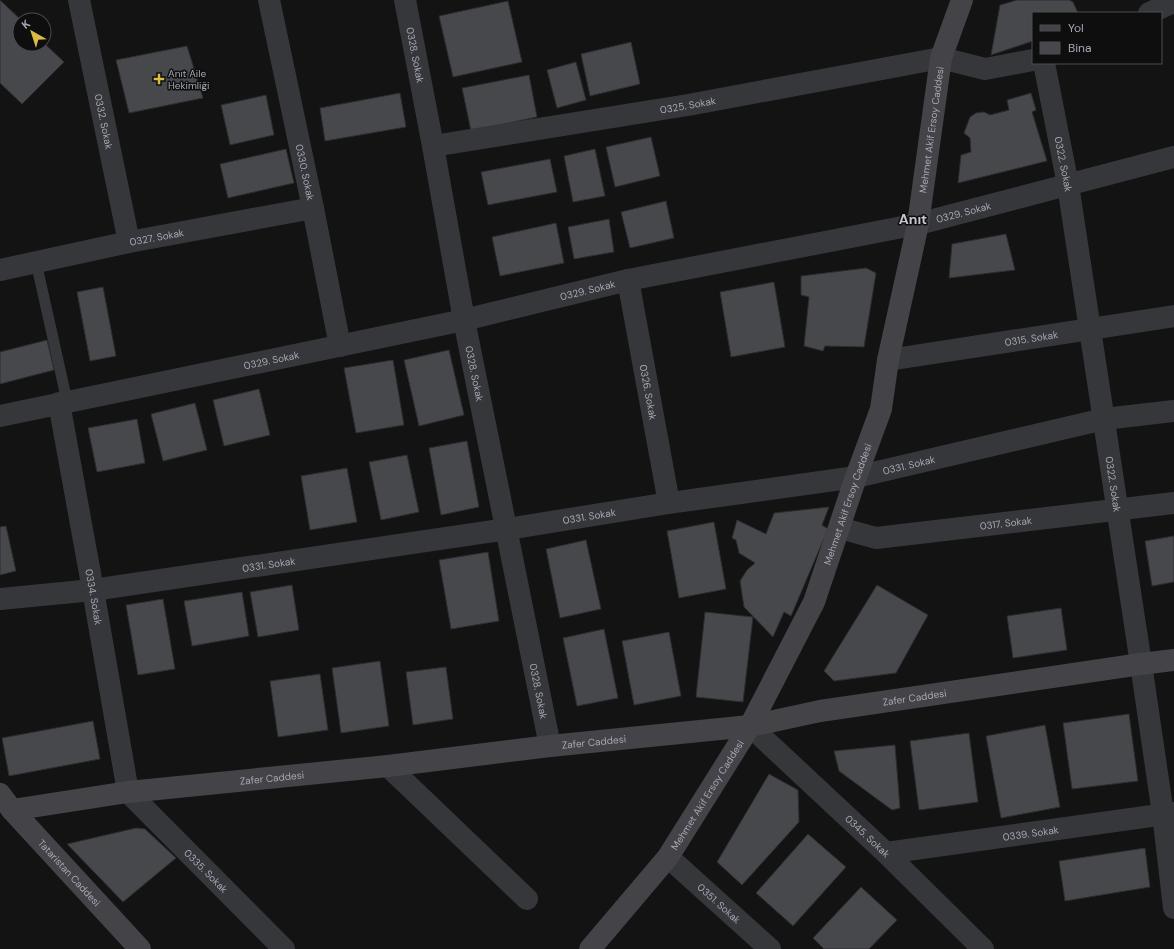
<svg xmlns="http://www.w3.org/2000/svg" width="1174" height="949" font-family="'DM Sans',sans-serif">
<rect width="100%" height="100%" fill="#131314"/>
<g fill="#47484c" stroke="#2d2d30">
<polygon points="0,0 21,20 20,44 44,44 44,43 64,62 22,104 0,83"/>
<polygon points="1017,0 1069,0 1073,2 1078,13 1033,13 1033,41 991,55 1000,5"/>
<polygon points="508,1 522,62 453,77 439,16"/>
<polygon points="631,42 640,84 590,96 581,54"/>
<polygon points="187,46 203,98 129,113 116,60"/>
<polygon points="576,62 586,100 557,108 547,70"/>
<polygon points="529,75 537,117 471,131 462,88"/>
<polygon points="400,93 406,127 325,141 320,108"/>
<polygon points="1031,93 1036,110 1032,112 1047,161 958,183 961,155 971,152 970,138 964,133 970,117 976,113 984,112 990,115 1009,110 1007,100"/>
<polygon points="266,95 274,135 230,145 221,105"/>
<polygon points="651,137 660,176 615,187 606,147"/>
<polygon points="286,149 294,183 228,198 220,164"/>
<polygon points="595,149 605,196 573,202 564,156"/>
<polygon points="550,159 557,192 488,205 481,172"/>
<polygon points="666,201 674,238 630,248 621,212"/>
<polygon points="609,219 614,252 574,259 568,227"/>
<polygon points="556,223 564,263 500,276 492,237"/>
<polygon points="1006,234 1015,270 949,278 952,244"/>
<polygon points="866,268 876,273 864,347 825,346 823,351 804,346 809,297 801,295 801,276"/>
<polygon points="774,282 785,347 731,357 720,292"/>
<polygon points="103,287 116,356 90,361 77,292"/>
<polygon points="47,340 54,370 0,384 0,352"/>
<polygon points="449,350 464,415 419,426 404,360"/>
<polygon points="393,360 404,425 356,433 344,368"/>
<polygon points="259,389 270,435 224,446 213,400"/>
<polygon points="195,403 207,450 163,461 151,414"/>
<polygon points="137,419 145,463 97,472 88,428"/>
<polygon points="467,441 479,507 441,515 429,448"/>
<polygon points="407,455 419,512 381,520 369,462"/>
<polygon points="347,468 357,522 310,530 301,476"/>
<polygon points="829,507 822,525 828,529 791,616 784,612 773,637 744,607 740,581 747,570 755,563 739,553 736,540 732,538 737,520 766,534 774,513"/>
<polygon points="714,522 726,589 679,598 667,531"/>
<polygon points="6,526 16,571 0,575 0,527"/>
<polygon points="1174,536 1174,582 1152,586 1145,541"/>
<polygon points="586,540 601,609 560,618 546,549"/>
<polygon points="488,552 499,621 451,629 439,560"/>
<polygon points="292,585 299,630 258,637 250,592"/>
<polygon points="877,585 928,615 896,673 834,681 824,671"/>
<polygon points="242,592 249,636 192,646 184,601"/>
<polygon points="163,599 175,669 138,675 126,605"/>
<polygon points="1061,608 1067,650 1013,658 1007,616"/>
<polygon points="705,612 753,617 743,702 696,697"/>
<polygon points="604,629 618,698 577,706 563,638"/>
<polygon points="669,632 681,696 634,705 622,641"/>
<polygon points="380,661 389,726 341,733 332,668"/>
<polygon points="446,667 453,719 413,725 406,672"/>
<polygon points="320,674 328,730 278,737 270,681"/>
<polygon points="1129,714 1138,781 1072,789 1063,723"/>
<polygon points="93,721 100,759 9,776 2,738"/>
<polygon points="1045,725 1060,807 1001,818 986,736"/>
<polygon points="969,733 978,802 919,810 910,741"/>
<polygon points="895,745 900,808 892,810 839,771 834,751"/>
<polygon points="769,774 798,790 799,822 742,885 717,862"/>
<polygon points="136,828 145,829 176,858 123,902 67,844"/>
<polygon points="808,834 846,867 793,926 756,893"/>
<polygon points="1145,848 1150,887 1065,901 1059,861"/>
<polygon points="861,887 897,920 869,949 824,949 813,938"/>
</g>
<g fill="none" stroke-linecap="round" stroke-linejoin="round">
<polyline stroke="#36373b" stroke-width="11" points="36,262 67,401"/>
<g stroke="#36373b" stroke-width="22">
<path id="s1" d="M79,0L129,242"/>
<path id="s2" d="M269,0L313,208L340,346"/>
<path id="s3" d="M405,0L433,146L464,320L550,746"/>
<polyline points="1149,13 1174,2"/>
<path id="s4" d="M1044,63L1068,185L1141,664L1163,814L1174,908"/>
<path id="s5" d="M433,146L688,105L941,58L985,69L1033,60"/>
<path id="s6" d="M0,270L129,242L313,208"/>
<path id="s7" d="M628,280L669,503"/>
<path id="s8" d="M888,360L1174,316"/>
<path id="s9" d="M59,403L93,590L128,792L284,949"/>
<path id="s10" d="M0,416L464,320L628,280L918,224L1174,157"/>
<path id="s11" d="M840,528L876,538L1174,503"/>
<path id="s12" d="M0,599L93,590L507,529L669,503L856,477L1104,419L1174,411"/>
<path id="s13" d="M750,726L886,853L983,949"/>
<polyline points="388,766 527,899"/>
<path id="s14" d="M886,853L1174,813"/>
<path id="s15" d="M668,857L770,949"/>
</g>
<g stroke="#434348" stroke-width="22">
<path id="s16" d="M0,794L12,810L140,949"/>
<path id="s17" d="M12,810L128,792L388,766L550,746L750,726L820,711L1141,664L1174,660"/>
<path id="s18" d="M590,949L668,857L750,726L814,602L856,477L881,409L888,360L918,224L941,58L962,0"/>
</g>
</g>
<path fill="#dbbb44" stroke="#0e0e0f" stroke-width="1.5" d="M157 73h4v4h4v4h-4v4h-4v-4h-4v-4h4z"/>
<g text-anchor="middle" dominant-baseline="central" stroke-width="3" stroke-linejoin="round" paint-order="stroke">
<g font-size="10" fill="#a6a8b3" stroke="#0e0e0f">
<text stroke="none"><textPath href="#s3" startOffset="56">0328. Sokak</textPath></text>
<text stroke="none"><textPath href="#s5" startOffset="258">0325. Sokak</textPath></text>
<text stroke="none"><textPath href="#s1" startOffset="124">0332. Sokak</textPath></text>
<text stroke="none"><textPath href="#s18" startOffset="903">Mehmet Akif Ersoy Caddesi</textPath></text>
<text stroke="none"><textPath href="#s4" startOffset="103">0322. Sokak</textPath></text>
<text stroke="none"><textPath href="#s2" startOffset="176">0330. Sokak</textPath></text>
<text stroke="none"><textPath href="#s10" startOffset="985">0329. Sokak</textPath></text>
<text stroke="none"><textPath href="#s6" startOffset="160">0327. Sokak</textPath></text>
<text stroke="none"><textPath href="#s10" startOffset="601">0329. Sokak</textPath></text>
<text stroke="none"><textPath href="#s8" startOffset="145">0315. Sokak</textPath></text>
<text stroke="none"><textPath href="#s10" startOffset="277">0329. Sokak</textPath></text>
<text stroke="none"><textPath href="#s3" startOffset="380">0328. Sokak</textPath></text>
<text stroke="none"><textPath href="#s7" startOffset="114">0326. Sokak</textPath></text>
<text stroke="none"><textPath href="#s12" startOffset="919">0331. Sokak</textPath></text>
<text stroke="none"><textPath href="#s4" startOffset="427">0322. Sokak</textPath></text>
<text stroke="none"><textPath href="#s18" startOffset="518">Mehmet Akif Ersoy Caddesi</textPath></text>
<text stroke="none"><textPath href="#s12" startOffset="595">0331. Sokak</textPath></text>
<text stroke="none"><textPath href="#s11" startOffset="168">0317. Sokak</textPath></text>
<text stroke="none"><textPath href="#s12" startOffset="271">0331. Sokak</textPath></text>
<text stroke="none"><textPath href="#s9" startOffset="197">0334. Sokak</textPath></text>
<text stroke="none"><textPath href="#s3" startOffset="704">0328. Sokak</textPath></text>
<text stroke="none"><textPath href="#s17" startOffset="910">Zafer Caddesi</textPath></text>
<text stroke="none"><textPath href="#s17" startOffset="586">Zafer Caddesi</textPath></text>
<text stroke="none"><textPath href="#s17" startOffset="262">Zafer Caddesi</textPath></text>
<text stroke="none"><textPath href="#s18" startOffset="194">Mehmet Akif Ersoy Caddesi</textPath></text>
<text stroke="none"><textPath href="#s14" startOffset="146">0339. Sokak</textPath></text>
<text stroke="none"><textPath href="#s13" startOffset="161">0345. Sokak</textPath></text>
<text stroke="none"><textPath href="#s9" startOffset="506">0335. Sokak</textPath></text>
<text stroke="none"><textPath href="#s16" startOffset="105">Tataristan Caddesi</textPath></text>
<text stroke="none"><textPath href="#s15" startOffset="69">0351. Sokak</textPath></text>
</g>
<g font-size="10" fill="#a6a8b3" stroke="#0e0e0f" text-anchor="start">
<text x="168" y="73">Anıt Aile<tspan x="168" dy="12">Hekimliği</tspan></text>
</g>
<g font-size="14" font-weight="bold" fill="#c6c8d0" stroke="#0e0e0f">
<text x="913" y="219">Anıt</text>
</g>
</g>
<rect x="1032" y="12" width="130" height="52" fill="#0e0e0f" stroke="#4b4c51"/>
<rect x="1040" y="25" width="20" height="6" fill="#434348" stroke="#4b4c51"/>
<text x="1068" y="32" font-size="12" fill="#a6a8b3">Yol</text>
<rect x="1040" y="42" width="20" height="12" fill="#47484c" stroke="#4b4c51"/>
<text x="1068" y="52" font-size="12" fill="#a6a8b3">Bina</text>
<g transform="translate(32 32) rotate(321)"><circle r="19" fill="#0e0e0f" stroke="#4b4c51"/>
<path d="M0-3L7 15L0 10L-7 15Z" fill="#dbbb44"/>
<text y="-6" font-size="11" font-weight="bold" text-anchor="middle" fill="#a6a8b3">K</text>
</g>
</svg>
